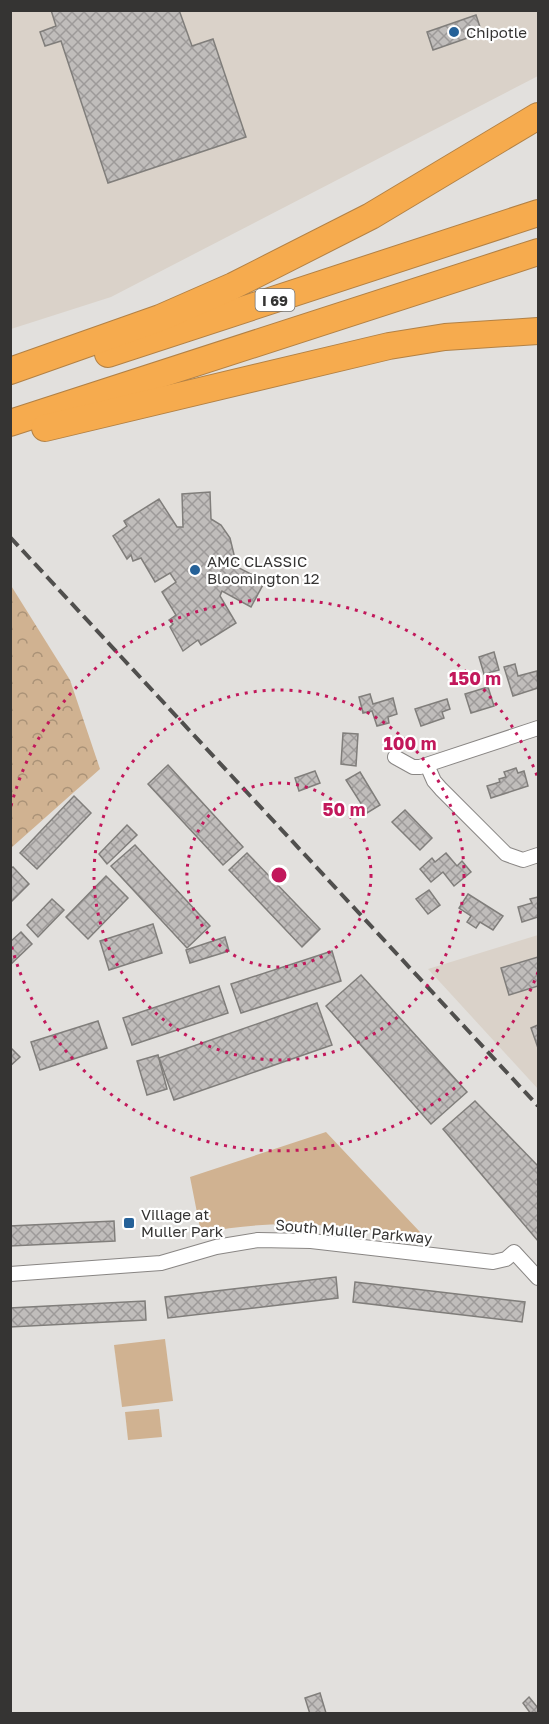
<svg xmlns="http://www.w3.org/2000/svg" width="549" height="1724" font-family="'Golos Text',sans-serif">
<defs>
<pattern id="forest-crowns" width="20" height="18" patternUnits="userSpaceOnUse" patternTransform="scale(1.5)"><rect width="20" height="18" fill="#d0b291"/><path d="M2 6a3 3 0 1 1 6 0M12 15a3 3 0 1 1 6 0" fill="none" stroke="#aa9277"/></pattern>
<pattern id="building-cross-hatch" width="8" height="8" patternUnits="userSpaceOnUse" patternTransform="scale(1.5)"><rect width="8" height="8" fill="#c0bdbb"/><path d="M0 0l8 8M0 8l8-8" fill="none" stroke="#9d9a99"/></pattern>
</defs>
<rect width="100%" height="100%" fill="#e2e0dd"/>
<g fill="#dad2c9">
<polygon points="10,11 538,11 538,76 111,297 11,329"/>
<polygon points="538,935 538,1089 428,969"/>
</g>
<g fill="#d0b291">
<path d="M326,1132L420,1232L421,1237C341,1226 280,1217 201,1233L190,1177Z"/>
<polygon points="165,1339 173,1401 122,1407 114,1345"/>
<polygon points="159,1409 162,1437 128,1440 125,1412"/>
</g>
<polygon fill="url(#forest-crowns)" points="10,584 70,680 100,769 11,848"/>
<g fill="url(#building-cross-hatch)" stroke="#807e7b" stroke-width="1.5">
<polygon points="51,10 179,10 192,46 213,39 246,137 108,183 61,41 45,46 40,32 56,26"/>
<polygon points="476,15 482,33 433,50 427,32"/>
<polygon points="210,492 211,519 221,525 230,538 237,567 265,581 251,607 222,591 220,596 236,623 201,645 198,640 183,651 170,627 173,624 169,620 176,615 162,592 176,582 170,573 155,582 141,558 133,561 131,555 127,559 113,536 127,526 124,521 159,499 177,527 183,527 182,494"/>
<polygon points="494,652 499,670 484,674 479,657"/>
<polygon points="515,664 518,676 537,671 538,688 513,696 504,667"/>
<polygon points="488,687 494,706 471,713 465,694"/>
<polygon points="370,694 373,704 393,698 397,714 388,717 389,723 377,726 372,711 363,713 359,697"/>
<polygon points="447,699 450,709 442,712 444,718 421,726 415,709"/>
<polygon points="343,733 358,734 356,766 341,764"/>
<polygon points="168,765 243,847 223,865 148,784"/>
<polygon points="516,768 518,773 524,771 528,786 491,798 487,786 500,782 499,779 506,777 504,772"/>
<polygon points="315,771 320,783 299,791 295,778"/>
<polygon points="360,772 380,805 367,813 346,780"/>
<polygon points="74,796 91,813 37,869 20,853"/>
<polygon points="405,810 432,838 420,850 392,822"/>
<polygon points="127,825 137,835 107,864 99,854"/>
<polygon points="135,845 210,926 187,948 111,866"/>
<polygon points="247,853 320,929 302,947 229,870"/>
<polygon points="446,853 457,866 462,861 471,872 454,886 443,872 431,882 420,869 432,858 435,862"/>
<polygon points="13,867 29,884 10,903 10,869"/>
<polygon points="106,876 128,898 88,939 66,917"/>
<polygon points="429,890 440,905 428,914 416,899"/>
<polygon points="468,894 503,916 493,930 480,922 476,928 467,922 471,916 459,908"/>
<polygon points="538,897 538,917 522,922 518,907 532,903 530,899"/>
<polygon points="52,899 64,910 38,937 27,925"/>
<polygon points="153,924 162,953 109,970 100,941"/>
<polygon points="21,932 32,944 10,965 10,942"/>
<polygon points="225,937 229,951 190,963 186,950"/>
<polygon points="332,951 341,981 241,1013 231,984"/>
<polygon points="538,957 538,986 509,995 501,968"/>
<polygon points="361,975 467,1092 431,1124 326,1006"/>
<polygon points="219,986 228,1013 132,1045 123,1018"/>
<polygon points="317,1003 332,1045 174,1100 159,1058"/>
<polygon points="98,1021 107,1048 40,1070 31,1042"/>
<polygon points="538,1025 538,1048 531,1028"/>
<polygon points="10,1047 20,1057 10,1066"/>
<polygon points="158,1055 167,1089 147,1095 137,1061"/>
<polygon points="475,1101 538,1166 538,1241 443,1129"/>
<polygon points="114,1221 115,1241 10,1246 10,1226"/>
<polygon points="336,1277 338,1298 168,1318 165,1297"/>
<polygon points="355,1282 525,1302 522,1322 353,1302"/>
<polygon points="145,1301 146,1320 10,1327 10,1308"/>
<polygon points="320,1693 326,1713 310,1714 305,1698"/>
<polygon points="529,1697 538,1708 538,1714 531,1714 523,1703"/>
</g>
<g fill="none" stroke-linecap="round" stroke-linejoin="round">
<g stroke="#898684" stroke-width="16">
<g id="minor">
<polyline points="395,757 413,767 420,767 538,728"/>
<polyline points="427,765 434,781 441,789 506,854 523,860 538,855"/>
<polyline points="10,1274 161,1263 216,1247 258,1240 311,1241 493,1262 506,1259 514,1252 538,1278"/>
</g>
</g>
<g stroke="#b28145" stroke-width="28">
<g id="motorway">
<polyline points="108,354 538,213"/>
<polyline points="10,371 160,318 233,286 371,216 538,116"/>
<polyline points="10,423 538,252"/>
<polyline points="45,428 389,346 445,337 538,331"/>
</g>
</g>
<use href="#minor" stroke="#fff" stroke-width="14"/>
<use href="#motorway" stroke="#f6ab4e" stroke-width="26"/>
<polyline stroke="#504f4d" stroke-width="4" stroke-dasharray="12 6" stroke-linecap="butt" points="10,537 538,1106"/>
</g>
<g fill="none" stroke="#c2185b" stroke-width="3" stroke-dasharray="3 6">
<circle cx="279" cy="875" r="92"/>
<circle cx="279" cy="875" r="185"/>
<path d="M538 972A277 277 0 0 1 11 944M11 806A277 277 0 0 1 538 778"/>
</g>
<g fill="#256198" stroke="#fff" stroke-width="2">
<circle cx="454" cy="32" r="6"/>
<circle cx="195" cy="570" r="6"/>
<rect x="123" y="1217" width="12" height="12" rx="3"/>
</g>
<g text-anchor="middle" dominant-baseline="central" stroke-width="4.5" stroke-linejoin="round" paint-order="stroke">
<rect fill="#fff" stroke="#727170" stroke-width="1.5" x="255.5" y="289" width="39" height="22" rx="4.5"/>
<g font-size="14" font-weight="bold" fill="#353433">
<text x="275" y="300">I 69</text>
</g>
<g font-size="15" fill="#353433" stroke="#fff" text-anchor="start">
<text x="466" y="32">Chipotle</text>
<text x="207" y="561">AMC CLASSIC<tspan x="207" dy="17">Bloomington 12</tspan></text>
<text x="141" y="1214">Village at<tspan x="141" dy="17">Muller Park</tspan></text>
</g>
<g font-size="15" fill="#353433" stroke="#fff">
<text transform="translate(354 1231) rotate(5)">South Muller Parkway</text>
</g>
</g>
<circle cx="279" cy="875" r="9" fill="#c2185b" stroke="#fff" stroke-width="3"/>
<g font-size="18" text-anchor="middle" font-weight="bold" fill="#c2185b" stroke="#fff" stroke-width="4.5" stroke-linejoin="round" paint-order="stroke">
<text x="475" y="685">150 m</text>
<text x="410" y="750">100 m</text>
<text x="344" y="816">50 m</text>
</g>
<rect width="549" height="1724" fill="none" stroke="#353433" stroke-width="24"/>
</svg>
